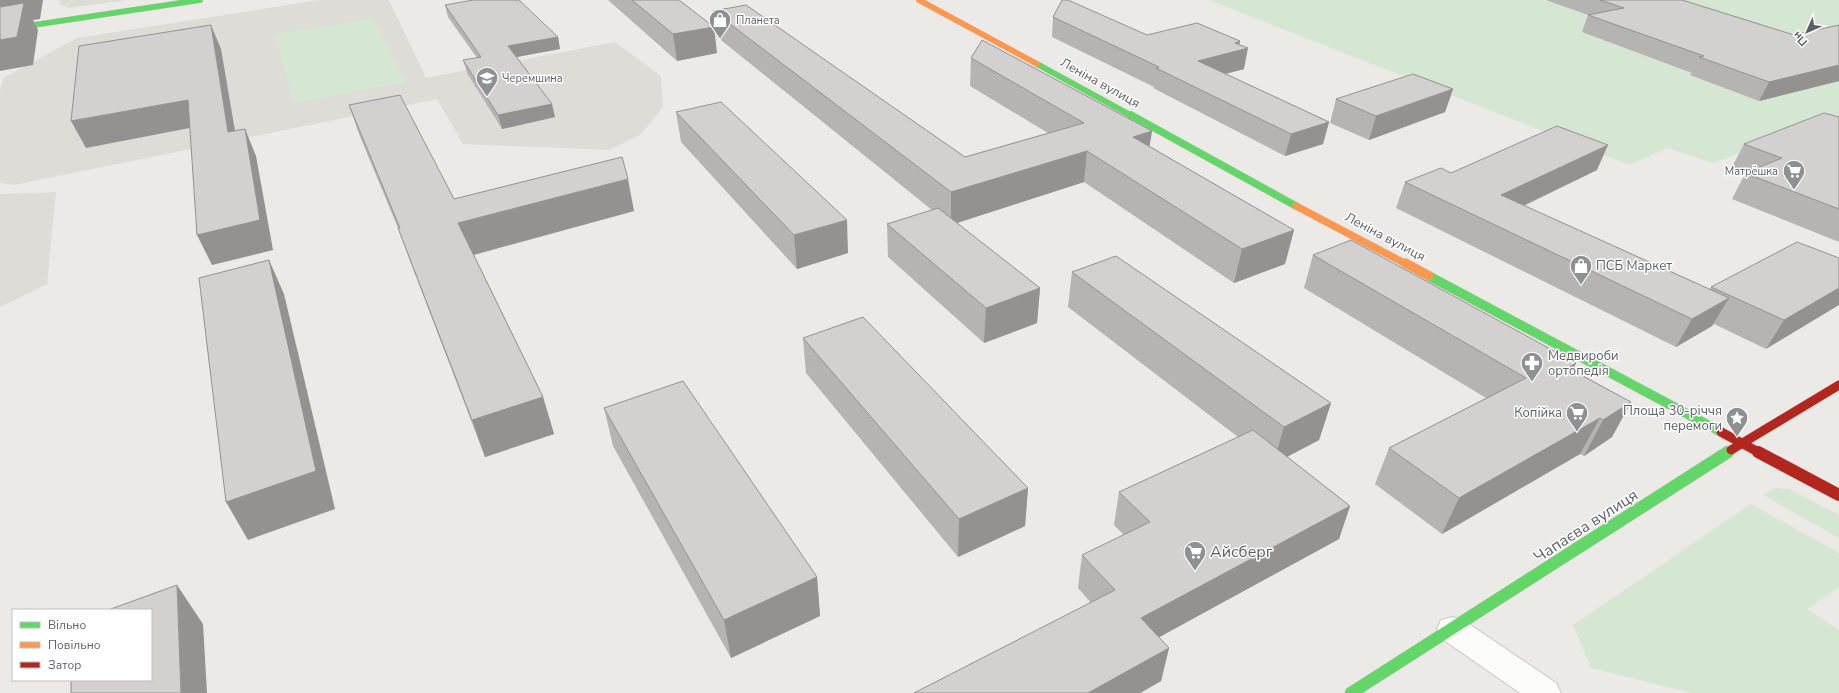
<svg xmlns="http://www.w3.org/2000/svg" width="1839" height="693" font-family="'Nunito Sans',sans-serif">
<rect width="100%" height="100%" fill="#ebeae6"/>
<g fill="#dedcd6">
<polygon points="60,0 127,0 69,8 59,4"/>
<polygon points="319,0 389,0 426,78 615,42 661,76 663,107 641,134 609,150 463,144 437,99 14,185 0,183 0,92 3,78 77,38"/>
<polygon points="56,192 47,284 0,307 0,194"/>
</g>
<g fill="#d5e6d3">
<polygon points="1209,0 1839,0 1839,142 1803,130 1713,163 1668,148 1629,165"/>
<polygon points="373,18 405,82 294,103 275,34"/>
<polygon points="1776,488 1789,489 1839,515 1839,538 1763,495"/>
<polygon points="1751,504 1839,553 1839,587 1807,609 1839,630 1839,693 1692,693 1591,668 1573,625"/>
</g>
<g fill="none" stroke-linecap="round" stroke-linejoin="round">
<g stroke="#c8c8c8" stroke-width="2">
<polygon id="street" points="1452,617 1463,620 1556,683 1561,693 1520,693 1441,638 1437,629 1441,620"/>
</g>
<g stroke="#c8c8c8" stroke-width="6">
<g id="fast-far3">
<polyline points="0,30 200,0"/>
<polyline points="1037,64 1132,116"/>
</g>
</g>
<g stroke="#c8c8c8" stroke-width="8">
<polyline id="fast-far2" points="1131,115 1296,206"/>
</g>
<g stroke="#c8c8c8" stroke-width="10">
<g id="fast-far1">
<polyline points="1429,276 1721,432"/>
<polyline points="1727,453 1731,450"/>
</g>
</g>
<g stroke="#c8c8c8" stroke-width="13">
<polyline id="fast" points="1351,693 1728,452"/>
</g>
<g stroke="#c8c8c8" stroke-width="6">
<polyline id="slow-far2" points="919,0 1037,64"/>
</g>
<g stroke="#c8c8c8" stroke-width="8">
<polyline id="slow-far1" points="1296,206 1406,264"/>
</g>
<g stroke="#c8c8c8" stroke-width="10">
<polyline id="slow" points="1405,263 1429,276"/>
</g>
<g stroke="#c8c8c8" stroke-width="10">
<g id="jam-far1">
<polyline points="1721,432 1760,453"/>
<polyline points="1731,450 1839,385"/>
</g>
</g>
<g stroke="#c8c8c8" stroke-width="13">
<polyline id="jam" points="1758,452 1839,495"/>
</g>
<use href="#street" fill="#fcfcfb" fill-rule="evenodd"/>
<use href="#fast-far3" stroke="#63d668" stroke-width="5.5"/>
<use href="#fast-far2" stroke="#63d668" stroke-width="7"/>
<use href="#fast-far1" stroke="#63d668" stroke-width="9"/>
<use href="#fast" stroke="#63d668" stroke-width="12"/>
<use href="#slow-far2" stroke="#ff974d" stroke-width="5.5"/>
<use href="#slow-far1" stroke="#ff974d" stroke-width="7"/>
<use href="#slow" stroke="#ff974d" stroke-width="9"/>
<use href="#jam-far1" stroke="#b3261e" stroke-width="9"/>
<use href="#jam" stroke="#b3261e" stroke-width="12"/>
</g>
<g fill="#b5b4b2">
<polygon points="608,0 679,0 717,53 677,61"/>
<polygon points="1546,0 1682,0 1794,35 1839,25 1839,81 1759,101 1690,75 1692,73 1582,32 1588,15"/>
<polygon points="445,5 558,37 560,49 517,57 555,117 502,129 467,73 463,60 477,58 448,17"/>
<polygon points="713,11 965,157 1048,133 970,86 971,58 1152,131 1149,146 1294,230 1285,264 1234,283 1084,182 956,223 1040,288 1037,323 984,343 888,257 887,224 932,210 716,36"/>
<polygon points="1053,17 1147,35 1240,41 1239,45 1244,69 1225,74 1329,122 1323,144 1285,156 1153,88 1154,87 1052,37"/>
<polygon points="1453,89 1445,112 1369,140 1330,123 1336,99"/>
<polygon points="349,105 454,199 634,211 474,255 543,397 554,434 485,457 410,261 398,228 359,134"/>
<polygon points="676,112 848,253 797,269 681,142"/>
<polygon points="1839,117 1839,242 1732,199 1745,174 1731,169 1744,144"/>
<polygon points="1597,170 1524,206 1710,289 1711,287 1839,258 1766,349 1714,324 1712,326 1676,347 1396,208 1405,182 1451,173"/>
<polygon points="1313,255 1576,363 1573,370 1631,402 1612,437 1584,456 1580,454 1442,534 1375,484 1389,448 1486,398 1304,288"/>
<polygon points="1072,272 1331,403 1319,440 1287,457 1350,506 1339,539 1159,637 1169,648 1161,681 1140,693 914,693 1091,603 1078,588 1082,555 1124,535 1114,525 1119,492 1238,437 1068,307"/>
<polygon points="803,338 1028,488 1025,526 958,557 806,373"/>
<polygon points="604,408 817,577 820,616 731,658 613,446"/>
</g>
<g fill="#939291">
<polygon points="0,0 43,0 40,19 33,20 38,30 33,65 0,71"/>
<polygon points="211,25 221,49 240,160 228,132"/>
<polygon points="714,27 717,53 677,61 673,34"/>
<polygon points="558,37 560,49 511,58 508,46"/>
<polygon points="1240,41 1238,51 1248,48 1244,69 1195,82 1198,61 1235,43"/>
<polygon points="1839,65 1839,81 1759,101 1769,82"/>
<polygon points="1453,89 1445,112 1369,140 1376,116"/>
<polygon points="188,100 200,126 86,148 71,121"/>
<polygon points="552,104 555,117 502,129 498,115"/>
<polygon points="1329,122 1323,144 1285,156 1291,134"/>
<polygon points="245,129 256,156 273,250 212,265 197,235"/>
<polygon points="1152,131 1147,162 1133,137"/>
<polygon points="1608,145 1597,170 1491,221 1501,195"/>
<polygon points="1087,151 1084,182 951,225 951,192"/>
<polygon points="628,179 634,211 469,256 458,223"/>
<polygon points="847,220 848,253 797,269 794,235"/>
<polygon points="1294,230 1285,264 1234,283 1242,249"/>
<polygon points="269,260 284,294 335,509 248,540 226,502"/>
<polygon points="1040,288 1037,323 984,343 986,308"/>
<polygon points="1839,288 1839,305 1766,349 1784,320"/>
<polygon points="1729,298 1712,326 1676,347 1692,319"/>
<polygon points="1576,363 1559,398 1568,368"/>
<polygon points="543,397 554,434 485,457 472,420"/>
<polygon points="1631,402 1612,437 1584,456 1603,420"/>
<polygon points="1331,403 1319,440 1273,464 1284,427"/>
<polygon points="1600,418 1580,454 1442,534 1459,498"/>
<polygon points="1028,488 1025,526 958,557 959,519"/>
<polygon points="1350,506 1339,539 1134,651 1141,618"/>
<polygon points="817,577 820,616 731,658 724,620"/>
<polygon points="177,585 203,624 207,693 181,693"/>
<polygon points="1169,648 1161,681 1140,693 1088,693"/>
</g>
<g fill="#d2d1cf" stroke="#939291">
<polygon points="473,0 519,0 558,37 508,46 552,104 498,115 463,60 481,57 445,5"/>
<polygon points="632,0 679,0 714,27 673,34"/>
<polygon points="1062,0 1068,0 1147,35 1197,23 1240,41 1235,43 1248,48 1198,61 1329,122 1291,134 1156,68 1159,67 1053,17"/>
<polygon points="1600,0 1682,0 1794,35 1839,25 1839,65 1769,82 1699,57 1704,56 1588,15 1624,8"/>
<polygon points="24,3 17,37 0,40 0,7"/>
<polygon points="746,5 965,157 1084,123 971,58 982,40 1152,131 1133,137 1294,230 1242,249 1087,151 951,192 713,11"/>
<polygon points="211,25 228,132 245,129 260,220 197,235 188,100 71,121 79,46"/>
<polygon points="1413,74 1453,89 1376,116 1336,99"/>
<polygon points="400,95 454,199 622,157 628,179 458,223 543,397 472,420 398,228 400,228 349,105"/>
<polygon points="721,102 847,220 794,235 676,112"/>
<polygon points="1824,113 1839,117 1839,209 1745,173 1782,158 1744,144"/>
<polygon points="1557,126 1608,145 1501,195 1729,298 1692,319 1405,182 1441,168 1451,173"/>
<polygon points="938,208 1040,288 986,308 887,224"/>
<polygon points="1351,240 1576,363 1568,368 1631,402 1603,420 1600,418 1459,498 1389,448 1526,378 1313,255"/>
<polygon points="1797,242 1839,258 1839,288 1784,320 1711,287"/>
<polygon points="1116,256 1331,403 1284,427 1072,272"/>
<polygon points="269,260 316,471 226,502 199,278"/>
<polygon points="863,317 1028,488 959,519 803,338"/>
<polygon points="683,381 817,577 724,620 604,408"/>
<polygon points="1253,430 1350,506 1141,618 1169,648 1088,693 914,693 1115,590 1082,555 1150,522 1119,492"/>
<polygon points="177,585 181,693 71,693 71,680 151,680 151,610 108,610"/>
</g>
<defs>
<g id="shop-pin" transform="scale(1.15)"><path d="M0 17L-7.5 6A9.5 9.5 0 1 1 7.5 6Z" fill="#8e9091" stroke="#fff"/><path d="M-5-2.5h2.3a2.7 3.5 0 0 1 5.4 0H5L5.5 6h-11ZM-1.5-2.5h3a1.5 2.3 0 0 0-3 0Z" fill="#fff"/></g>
<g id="school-pin" transform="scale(1.15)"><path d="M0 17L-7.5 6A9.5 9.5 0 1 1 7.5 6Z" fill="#8e9091" stroke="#fff"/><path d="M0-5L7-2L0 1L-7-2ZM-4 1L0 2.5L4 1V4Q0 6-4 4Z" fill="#fff"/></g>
<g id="supermarket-pin" transform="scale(1.15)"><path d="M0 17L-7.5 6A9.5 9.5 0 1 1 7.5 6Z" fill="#8e9091" stroke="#fff"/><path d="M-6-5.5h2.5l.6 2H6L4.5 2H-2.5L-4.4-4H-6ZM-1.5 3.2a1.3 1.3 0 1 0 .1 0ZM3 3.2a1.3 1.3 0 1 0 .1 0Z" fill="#fff"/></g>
<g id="pharmacy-pin" transform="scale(1.15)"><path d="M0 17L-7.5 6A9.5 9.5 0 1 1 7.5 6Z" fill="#8e9091" stroke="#fff"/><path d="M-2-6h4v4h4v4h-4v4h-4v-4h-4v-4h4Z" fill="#fff"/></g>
<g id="sight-pin" transform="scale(1.15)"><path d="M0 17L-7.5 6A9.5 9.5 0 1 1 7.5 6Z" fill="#8e9091" stroke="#fff"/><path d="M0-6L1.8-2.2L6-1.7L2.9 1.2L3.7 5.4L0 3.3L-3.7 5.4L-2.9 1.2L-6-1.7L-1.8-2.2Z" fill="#fff"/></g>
</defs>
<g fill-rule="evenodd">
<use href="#shop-pin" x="720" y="20"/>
<use href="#school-pin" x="487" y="78"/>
<use href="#supermarket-pin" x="1794" y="171"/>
<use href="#shop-pin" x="1581" y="266"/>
<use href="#pharmacy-pin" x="1532" y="363"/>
<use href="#supermarket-pin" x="1577" y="413"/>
<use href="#sight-pin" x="1737" y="418"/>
<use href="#supermarket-pin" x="1195" y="552"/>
</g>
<g text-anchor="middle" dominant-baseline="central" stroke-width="3" stroke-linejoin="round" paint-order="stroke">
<g font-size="11" fill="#5c5f63" stroke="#fff" text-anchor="start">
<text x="736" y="20">Планета</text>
<text x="502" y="78">Черемшина</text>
<text x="1778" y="171" text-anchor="end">Матрёшка</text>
</g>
<g font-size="13" fill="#5c5f63" stroke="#fff">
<text transform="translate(1100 83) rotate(29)">Леніна вулиця</text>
<text transform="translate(1385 237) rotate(28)">Леніна вулиця</text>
</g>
<g font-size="13" fill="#5c5f63" stroke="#fff" text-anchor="start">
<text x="1596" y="266">ПСБ Маркет</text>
<text x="1548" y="356">Медвироби<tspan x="1548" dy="15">ортопедія</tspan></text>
<text x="1722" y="411" text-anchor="end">Площа 30-річчя<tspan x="1722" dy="15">перемоги</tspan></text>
<text x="1562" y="413" text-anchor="end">Копійка</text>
</g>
<g font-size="16" fill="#5c5f63" stroke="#fff">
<text transform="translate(1586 526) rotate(-33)">Чапаєва вулиця</text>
</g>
<g font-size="16" fill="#5c5f63" stroke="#fff" text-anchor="start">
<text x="1210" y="552">Айсберг</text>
</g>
</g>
<rect x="12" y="609" width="140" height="72" fill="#ffffff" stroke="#bebfc1"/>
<rect x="20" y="622" width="20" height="6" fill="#63d668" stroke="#bebfc1"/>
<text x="48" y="629" font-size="12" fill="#5c5f63">Вільно</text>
<rect x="20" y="642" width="20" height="6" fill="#ff974d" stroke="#bebfc1"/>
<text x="48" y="649" font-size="12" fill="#5c5f63">Повільно</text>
<rect x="20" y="662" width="20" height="6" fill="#b3261e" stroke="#bebfc1"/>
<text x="48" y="669" font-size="12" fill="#5c5f63">Затор</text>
<g transform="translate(1807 32) rotate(225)" stroke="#ffffff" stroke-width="3" paint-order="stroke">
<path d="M0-3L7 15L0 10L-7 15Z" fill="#5c5f63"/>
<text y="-6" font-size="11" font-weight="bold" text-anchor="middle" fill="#5c5f63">Пн</text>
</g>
</svg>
